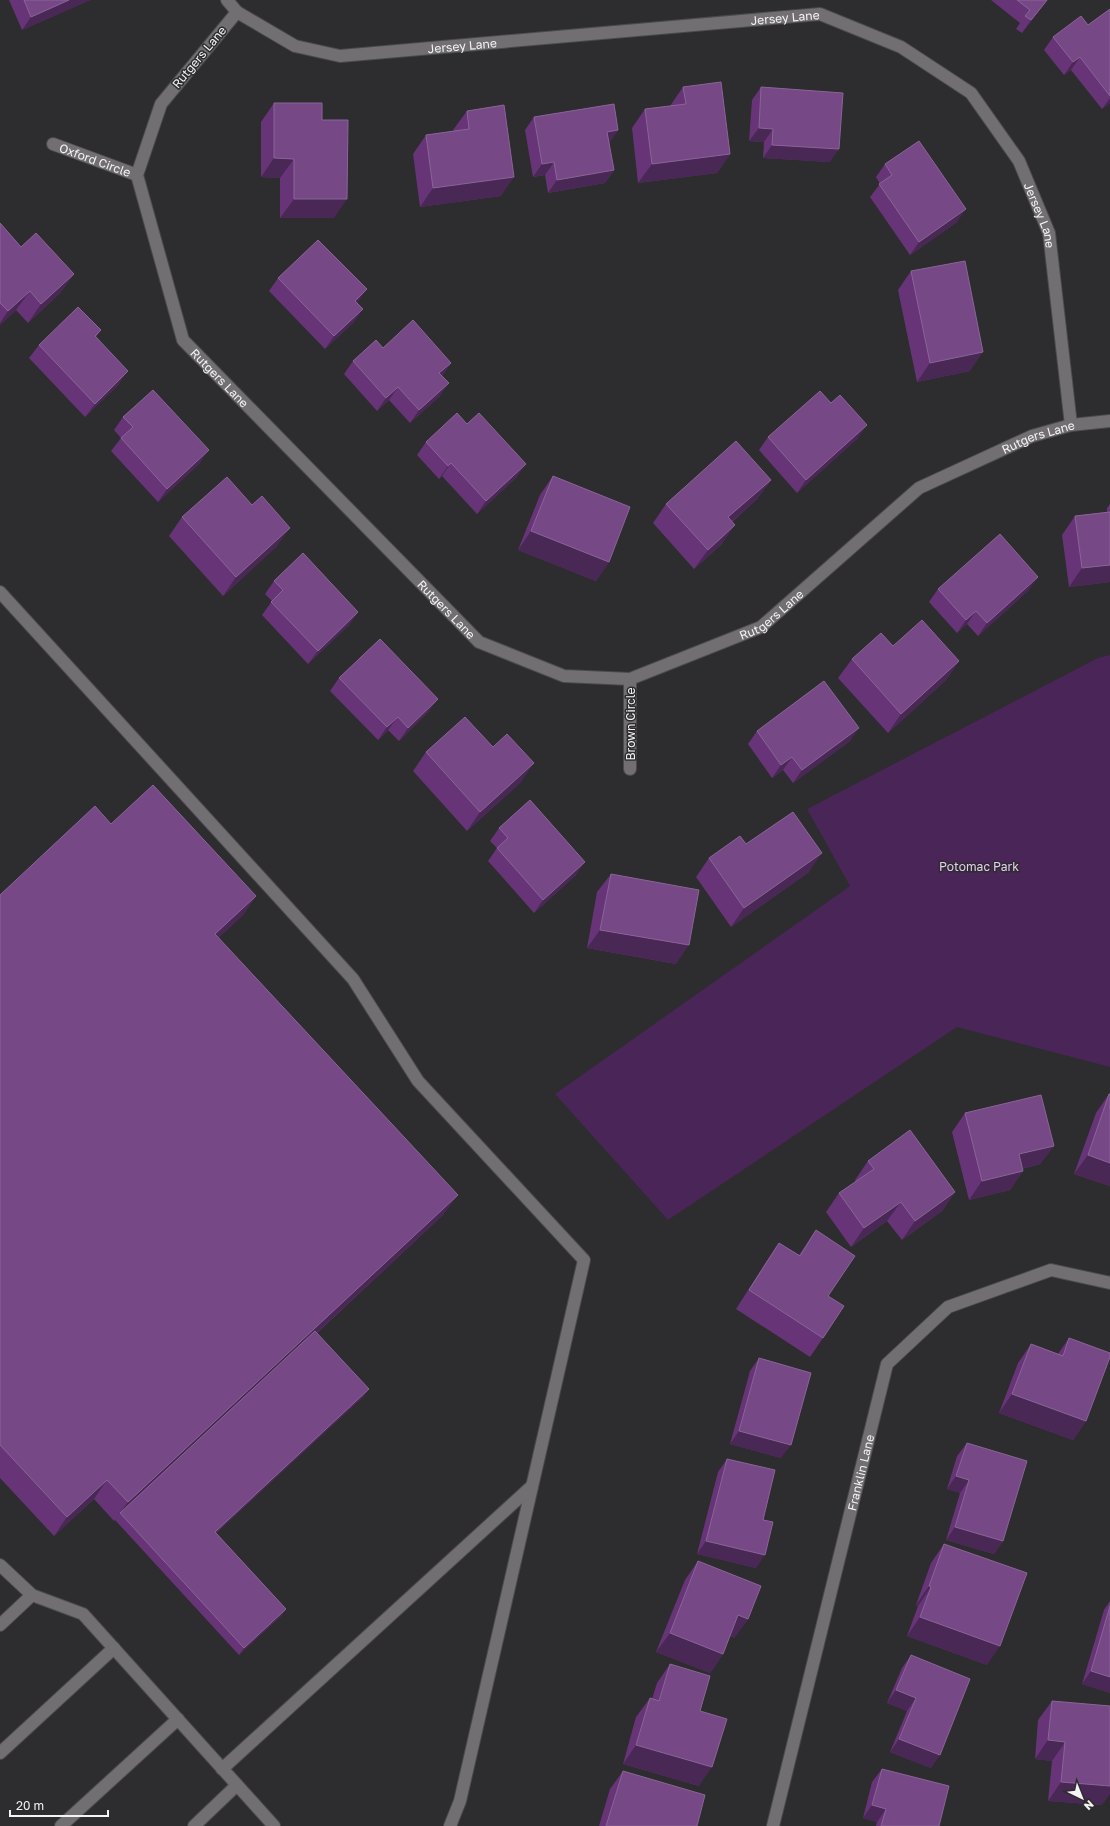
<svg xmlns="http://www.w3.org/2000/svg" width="1110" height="1826" font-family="'Golos Text',sans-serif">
<rect width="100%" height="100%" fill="#2d2c2e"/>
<polygon fill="#4a2557" points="1110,655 1110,1067 957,1027 668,1220 555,1094 850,886 807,809 1098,658"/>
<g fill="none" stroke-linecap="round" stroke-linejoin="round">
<g stroke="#4c4a4c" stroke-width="14">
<g id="minor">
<path id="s1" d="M227,0L237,12L161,104L137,175L183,340L479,642L564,676L630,679L761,627L919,488L1032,436L1071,425L1110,421"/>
<path id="s2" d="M237,12L295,46L340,56L820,14L901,47L971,93L1019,161L1049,233L1071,425"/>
<path id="s3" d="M53,144L137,175"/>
<polyline points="0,592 353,979 418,1081 584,1260 460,1801 450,1826"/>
<polyline points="630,679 630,769"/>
<polyline points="0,1565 32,1595 83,1614 274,1826"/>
<polyline points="0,1625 32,1595"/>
<polyline points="0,1753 114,1648"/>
<polyline points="222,1769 532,1486"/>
<polyline points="61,1826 178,1719"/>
<polyline points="194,1826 237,1785"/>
<path id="s4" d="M773,1826L887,1364L948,1307L1051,1270L1110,1283"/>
</g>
</g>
<use href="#minor" stroke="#716f72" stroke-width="12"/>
</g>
<g fill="#673478">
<polygon points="9,0 90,0 22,30"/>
<polygon points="991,0 1048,0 1022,33 1016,29 1020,23"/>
<polygon points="1110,9 1110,103 1102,109 1071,70 1064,75 1044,50 1053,37 1088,25"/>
<polygon points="683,87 730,154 717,173 638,183 632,128 645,109 670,106"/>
<polygon points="761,87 830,162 763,158 764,142 749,141 752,100"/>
<polygon points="274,103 322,120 334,218 280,218 280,178 261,177 261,122"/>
<polygon points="467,111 501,196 420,207 413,154 426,135 454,131 453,130"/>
<polygon points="534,117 618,130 609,143 614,170 605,183 548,193 545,175 533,177 525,130"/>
<polygon points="885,164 957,222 910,255 870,197 880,184 876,177"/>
<polygon points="0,223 21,247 74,274 60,293 28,323 16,310 0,325"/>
<polygon points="911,271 970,371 917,382 898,290"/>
<polygon points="278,278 357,303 354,322 325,349 269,291"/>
<polygon points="101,330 96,337 119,384 85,417 29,358 39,345"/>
<polygon points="383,348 451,363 442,376 440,396 410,423 389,400 377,411 344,374 353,361"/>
<polygon points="123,417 200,463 158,502 111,451 121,438 114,430"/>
<polygon points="768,437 858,438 797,493 759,450"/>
<polygon points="426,442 517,477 477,514 442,476 439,479 417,455"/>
<polygon points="553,476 609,562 596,581 518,550 540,495"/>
<polygon points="771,480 757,499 732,522 722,544 694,569 653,523 666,504"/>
<polygon points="1110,504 1110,582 1069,587 1062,535 1075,516 1107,512 1107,508"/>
<polygon points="182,517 277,546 223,596 169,536"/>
<polygon points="274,581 358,612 349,625 308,664 262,615 272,601 265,594"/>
<polygon points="938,589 1029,590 978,636 967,624 957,633 929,602"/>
<polygon points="852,659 959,661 946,680 888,733 838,678"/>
<polygon points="339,678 438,699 428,712 399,741 388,730 378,740 330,691"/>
<polygon points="757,731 850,741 793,783 783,770 772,778 748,744"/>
<polygon points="493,747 521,782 467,831 413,771 426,752"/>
<polygon points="111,824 256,896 243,915 218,938 444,1214 317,1333 364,1396 216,1533 286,1609 281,1616 239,1655 115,1520 114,1521 94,1499 54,1536 0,1478 0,895"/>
<polygon points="499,828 576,875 534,913 488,861 497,848 490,841"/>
<polygon points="746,844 809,872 731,927 696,877 709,858"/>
<polygon points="611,874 676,964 587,948 597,892"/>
<polygon points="1109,1094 1110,1094 1110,1186 1074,1174 1096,1113"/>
<polygon points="965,1113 1054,1146 1040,1164 1022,1169 1023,1171 1010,1190 969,1200 952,1132"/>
<polygon points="868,1161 955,1192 942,1211 902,1240 887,1221 851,1247 826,1212 839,1193 856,1182 855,1180"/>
<polygon points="816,1230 828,1296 823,1338 810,1357 736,1309 766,1262 779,1243 799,1255"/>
<polygon points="1069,1338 1086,1421 1073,1440 999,1413 1018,1363 1031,1344 1058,1354"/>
<polygon points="759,1358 781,1458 730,1444 750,1371"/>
<polygon points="967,1443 1003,1541 994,1554 946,1540 960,1493 947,1489 957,1456"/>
<polygon points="727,1459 763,1520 756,1568 697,1554 718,1472"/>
<polygon points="944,1544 987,1665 907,1636 918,1606 916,1605 931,1563"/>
<polygon points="698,1561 748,1619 734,1638 730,1636 723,1654 710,1673 656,1652 685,1580"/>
<polygon points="1110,1601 1110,1693 1082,1684 1104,1610"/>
<polygon points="911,1655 931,1768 890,1752 907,1711 887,1703 902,1668"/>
<polygon points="670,1664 700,1711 699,1786 623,1764 636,1717 650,1698 652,1699 657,1683"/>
<polygon points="1052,1701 1102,1805 1048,1801 1052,1761 1035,1759 1038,1720"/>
<polygon points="882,1769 939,1826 876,1826 877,1822 863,1818 872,1782"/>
<polygon points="623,1771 697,1826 599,1826 610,1789"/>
</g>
<g fill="#492855">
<polygon points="69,0 90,0 22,30 31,17"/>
<polygon points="1047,0 1048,0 1022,33 1031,20"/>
<polygon points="1080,57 1071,70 1064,75 1073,62"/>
<polygon points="1110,98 1110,103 1102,109"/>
<polygon points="759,128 773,129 764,142 749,141"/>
<polygon points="618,130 609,143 607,132"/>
<polygon points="772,145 839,149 830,162 763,158"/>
<polygon points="730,154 717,173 638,183 652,164"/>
<polygon points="274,158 294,159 280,178 261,177"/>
<polygon points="554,162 545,175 533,177 542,164"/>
<polygon points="614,170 605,183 548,193 557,180"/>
<polygon points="514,177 501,196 420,207 433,188"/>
<polygon points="294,199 347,199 334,218 280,218"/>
<polygon points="966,209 957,222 910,255 919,242"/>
<polygon points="74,274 60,293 28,323 41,304"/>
<polygon points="367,289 358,302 346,314 355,301"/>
<polygon points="30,291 16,310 0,325 0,323 8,311"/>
<polygon points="363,309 354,322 325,349 334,336"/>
<polygon points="983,352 970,371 917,382 930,363"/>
<polygon points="451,363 442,376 439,373"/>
<polygon points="128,371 119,384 85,417 95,404"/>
<polygon points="449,383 440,396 410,423 419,410"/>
<polygon points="398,387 389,400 377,411 386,398"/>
<polygon points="867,425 858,438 797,493 806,480"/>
<polygon points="209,450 200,463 158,502 167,489"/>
<polygon points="451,463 442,476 439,479 448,466"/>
<polygon points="526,464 517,477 477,514 486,501"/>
<polygon points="771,480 757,499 715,536 728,517"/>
<polygon points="735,525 722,544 694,569 708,550"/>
<polygon points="290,528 277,546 223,596 236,577"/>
<polygon points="531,531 609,562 596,581 518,550"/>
<polygon points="1110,565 1110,582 1069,587 1082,568"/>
<polygon points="1038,577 1029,590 978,636 987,623"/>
<polygon points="976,611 967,624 957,633 966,620"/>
<polygon points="358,612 349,625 308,664 318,651"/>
<polygon points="959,661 946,680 888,733 901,714"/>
<polygon points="438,699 428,712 399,741 408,728"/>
<polygon points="398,717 388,730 378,740 387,727"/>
<polygon points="859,728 850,741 793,783 802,770"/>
<polygon points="792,757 783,770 772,778 781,765"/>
<polygon points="534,763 521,782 467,831 480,812"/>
<polygon points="822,853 809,872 731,927 744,908"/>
<polygon points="585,862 576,875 534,913 543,900"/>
<polygon points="256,896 243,915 202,953 215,934"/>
<polygon points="600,930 689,945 676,964 587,948"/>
<polygon points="1054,1146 1040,1164 1006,1173 1019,1154"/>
<polygon points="1088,1155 1110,1163 1110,1186 1074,1174"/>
<polygon points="1023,1171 1010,1190 969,1200 982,1181"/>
<polygon points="955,1192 942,1211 902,1240 915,1221"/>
<polygon points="458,1195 444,1214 121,1515 120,1513 114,1521 128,1502"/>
<polygon points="901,1202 887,1221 851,1247 864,1228"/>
<polygon points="369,1389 364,1396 210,1538 215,1532"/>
<polygon points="1012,1394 1086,1421 1073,1440 999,1413"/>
<polygon points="739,1431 791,1445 781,1458 730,1444"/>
<polygon points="956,1476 969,1480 960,1493 947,1489"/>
<polygon points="107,1480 94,1499 54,1536 67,1517"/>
<polygon points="955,1527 1003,1541 994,1554 946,1540"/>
<polygon points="706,1541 765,1555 756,1568 697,1554"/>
<polygon points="929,1586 931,1587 918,1606 916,1605"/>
<polygon points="286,1609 281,1616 239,1655 244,1648"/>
<polygon points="738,1615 748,1619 734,1638 725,1634"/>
<polygon points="920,1617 1000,1646 987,1665 907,1636"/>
<polygon points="670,1633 723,1654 710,1673 656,1652"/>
<polygon points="1091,1671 1110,1677 1110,1693 1082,1684"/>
<polygon points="896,1690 916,1698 907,1711 887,1703"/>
<polygon points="899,1739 940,1755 931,1768 890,1752"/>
<polygon points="1048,1740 1065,1742 1052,1761 1035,1759"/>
<polygon points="636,1745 712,1767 699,1786 623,1764"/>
<polygon points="1061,1782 1110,1786 1110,1794 1102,1805 1048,1801"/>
<polygon points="872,1805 886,1809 877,1822 863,1818"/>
</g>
<g fill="#764986" stroke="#8a6497">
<polygon points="24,0 69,0 31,17"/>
<polygon points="1017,0 1047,0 1031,20 1025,16 1030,10"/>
<polygon points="1110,9 1110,96 1080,57 1073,62 1053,37 1081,16 1088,25"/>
<polygon points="721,82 730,154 652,164 645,109 686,104 683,87"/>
<polygon points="761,87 843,93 839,149 772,145 773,129 759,128"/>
<polygon points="274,103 322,103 322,120 348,120 347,199 294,199 294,159 274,158"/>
<polygon points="614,104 618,130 607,132 614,170 557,180 554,162 542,164 534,117"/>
<polygon points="504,105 514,177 433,188 426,135 469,129 467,111"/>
<polygon points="919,141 966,209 919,242 879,184 892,175 885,164"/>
<polygon points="0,223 21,247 36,233 74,274 41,304 30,291 8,311 0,303"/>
<polygon points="318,240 367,289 355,301 363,309 334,336 278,278"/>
<polygon points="965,261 983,352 930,363 911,271"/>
<polygon points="78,307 101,330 95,336 128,371 95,404 39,345"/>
<polygon points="413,320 451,363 439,373 449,383 419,410 398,387 386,398 353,361 376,340 383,348"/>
<polygon points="153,390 209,450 167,489 121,438 133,427 123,417"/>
<polygon points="820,391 831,403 840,395 867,425 806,480 768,437"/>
<polygon points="457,413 467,424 479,413 526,464 486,501 451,463 448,466 426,442"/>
<polygon points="736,441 771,480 728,517 735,525 708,550 666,504"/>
<polygon points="553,476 630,507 609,562 531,531"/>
<polygon points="227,477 252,505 262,496 290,528 236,577 182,517"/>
<polygon points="1110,512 1110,565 1082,568 1075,516"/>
<polygon points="1000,534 1038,577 987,623 976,611 966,620 938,589"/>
<polygon points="303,553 358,612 318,651 271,602 283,590 274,581"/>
<polygon points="922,620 959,661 901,714 852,659 881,633 893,646"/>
<polygon points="380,639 438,699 408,728 398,717 387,727 339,678"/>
<polygon points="824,681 859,728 802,770 792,757 781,765 757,731"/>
<polygon points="465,717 493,747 507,734 534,763 480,812 426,752"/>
<polygon points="153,785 256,896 215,934 458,1195 128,1502 107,1480 67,1517 0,1445 0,895 95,806 111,824"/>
<polygon points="530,800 585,862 543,900 497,848 508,838 499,828"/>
<polygon points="793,812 822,853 744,908 709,858 740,836 746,844"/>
<polygon points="611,874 699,890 689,945 600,930"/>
<polygon points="1109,1094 1110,1094 1110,1163 1088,1155"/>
<polygon points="1041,1095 1054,1146 1019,1154 1023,1171 982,1181 965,1113"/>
<polygon points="910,1130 955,1192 915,1221 901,1202 864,1228 839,1193 874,1169 868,1161"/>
<polygon points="816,1230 855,1256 828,1296 844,1306 823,1338 749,1290 779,1243 800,1256"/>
<polygon points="315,1331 369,1389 215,1532 286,1609 244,1648 120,1513"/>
<polygon points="1069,1338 1110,1353 1110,1357 1086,1421 1012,1394 1031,1344 1063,1356"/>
<polygon points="759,1358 811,1373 791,1445 739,1431"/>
<polygon points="967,1443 1027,1461 1003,1541 955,1527 969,1480 956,1476"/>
<polygon points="727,1459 775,1470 763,1520 773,1522 765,1555 706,1541"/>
<polygon points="944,1544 1027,1573 1000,1646 920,1617 931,1587 929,1586"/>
<polygon points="698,1561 761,1586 748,1619 738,1615 723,1654 670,1633"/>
<polygon points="1110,1606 1110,1677 1091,1671"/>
<polygon points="911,1655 970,1679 940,1755 899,1739 916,1698 896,1690"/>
<polygon points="670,1664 710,1676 700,1711 727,1719 712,1767 636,1745 650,1698 659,1701"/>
<polygon points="1052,1701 1110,1706 1110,1786 1061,1782 1065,1742 1048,1740"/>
<polygon points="882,1769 949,1786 939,1826 881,1826 886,1809 872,1805"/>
<polygon points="623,1771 705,1795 697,1826 606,1826"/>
</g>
<g text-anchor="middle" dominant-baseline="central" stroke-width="3" stroke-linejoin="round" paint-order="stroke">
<g font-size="12" fill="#f5f4f5" stroke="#2d2c2e">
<text stroke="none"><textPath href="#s2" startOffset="560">Jersey Lane</textPath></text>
<text stroke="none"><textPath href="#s2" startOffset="236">Jersey Lane</textPath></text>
<text transform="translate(199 57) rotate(-50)">Rutgers Lane</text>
<text stroke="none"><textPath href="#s3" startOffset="45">Oxford Circle</textPath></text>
<text stroke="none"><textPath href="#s2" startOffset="908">Jersey Lane</textPath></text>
<text stroke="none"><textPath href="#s1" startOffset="434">Rutgers Lane</textPath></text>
<text stroke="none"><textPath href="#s1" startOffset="1443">Rutgers Lane</textPath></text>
<text stroke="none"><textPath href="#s1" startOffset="758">Rutgers Lane</textPath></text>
<text stroke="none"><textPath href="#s1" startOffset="1118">Rutgers Lane</textPath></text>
<text transform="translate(630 724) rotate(-90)">Brown Circle</text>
<text stroke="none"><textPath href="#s4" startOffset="364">Franklin Lane</textPath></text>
</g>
<g font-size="12" fill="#e8cbf4" stroke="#2d2c2e">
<text x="979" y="866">Potomac Park</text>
</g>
</g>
<g transform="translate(1082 1798) rotate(137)" stroke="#2d2c2e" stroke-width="3" paint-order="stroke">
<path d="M0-3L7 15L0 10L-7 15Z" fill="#f5f4f5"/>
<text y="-6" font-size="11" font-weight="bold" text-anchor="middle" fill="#f5f4f5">N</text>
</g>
<path d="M10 1810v6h98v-6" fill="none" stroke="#f5f4f5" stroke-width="2"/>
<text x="16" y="1810" font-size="12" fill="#f5f4f5" stroke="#2d2c2e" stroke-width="3" paint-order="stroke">20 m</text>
</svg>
